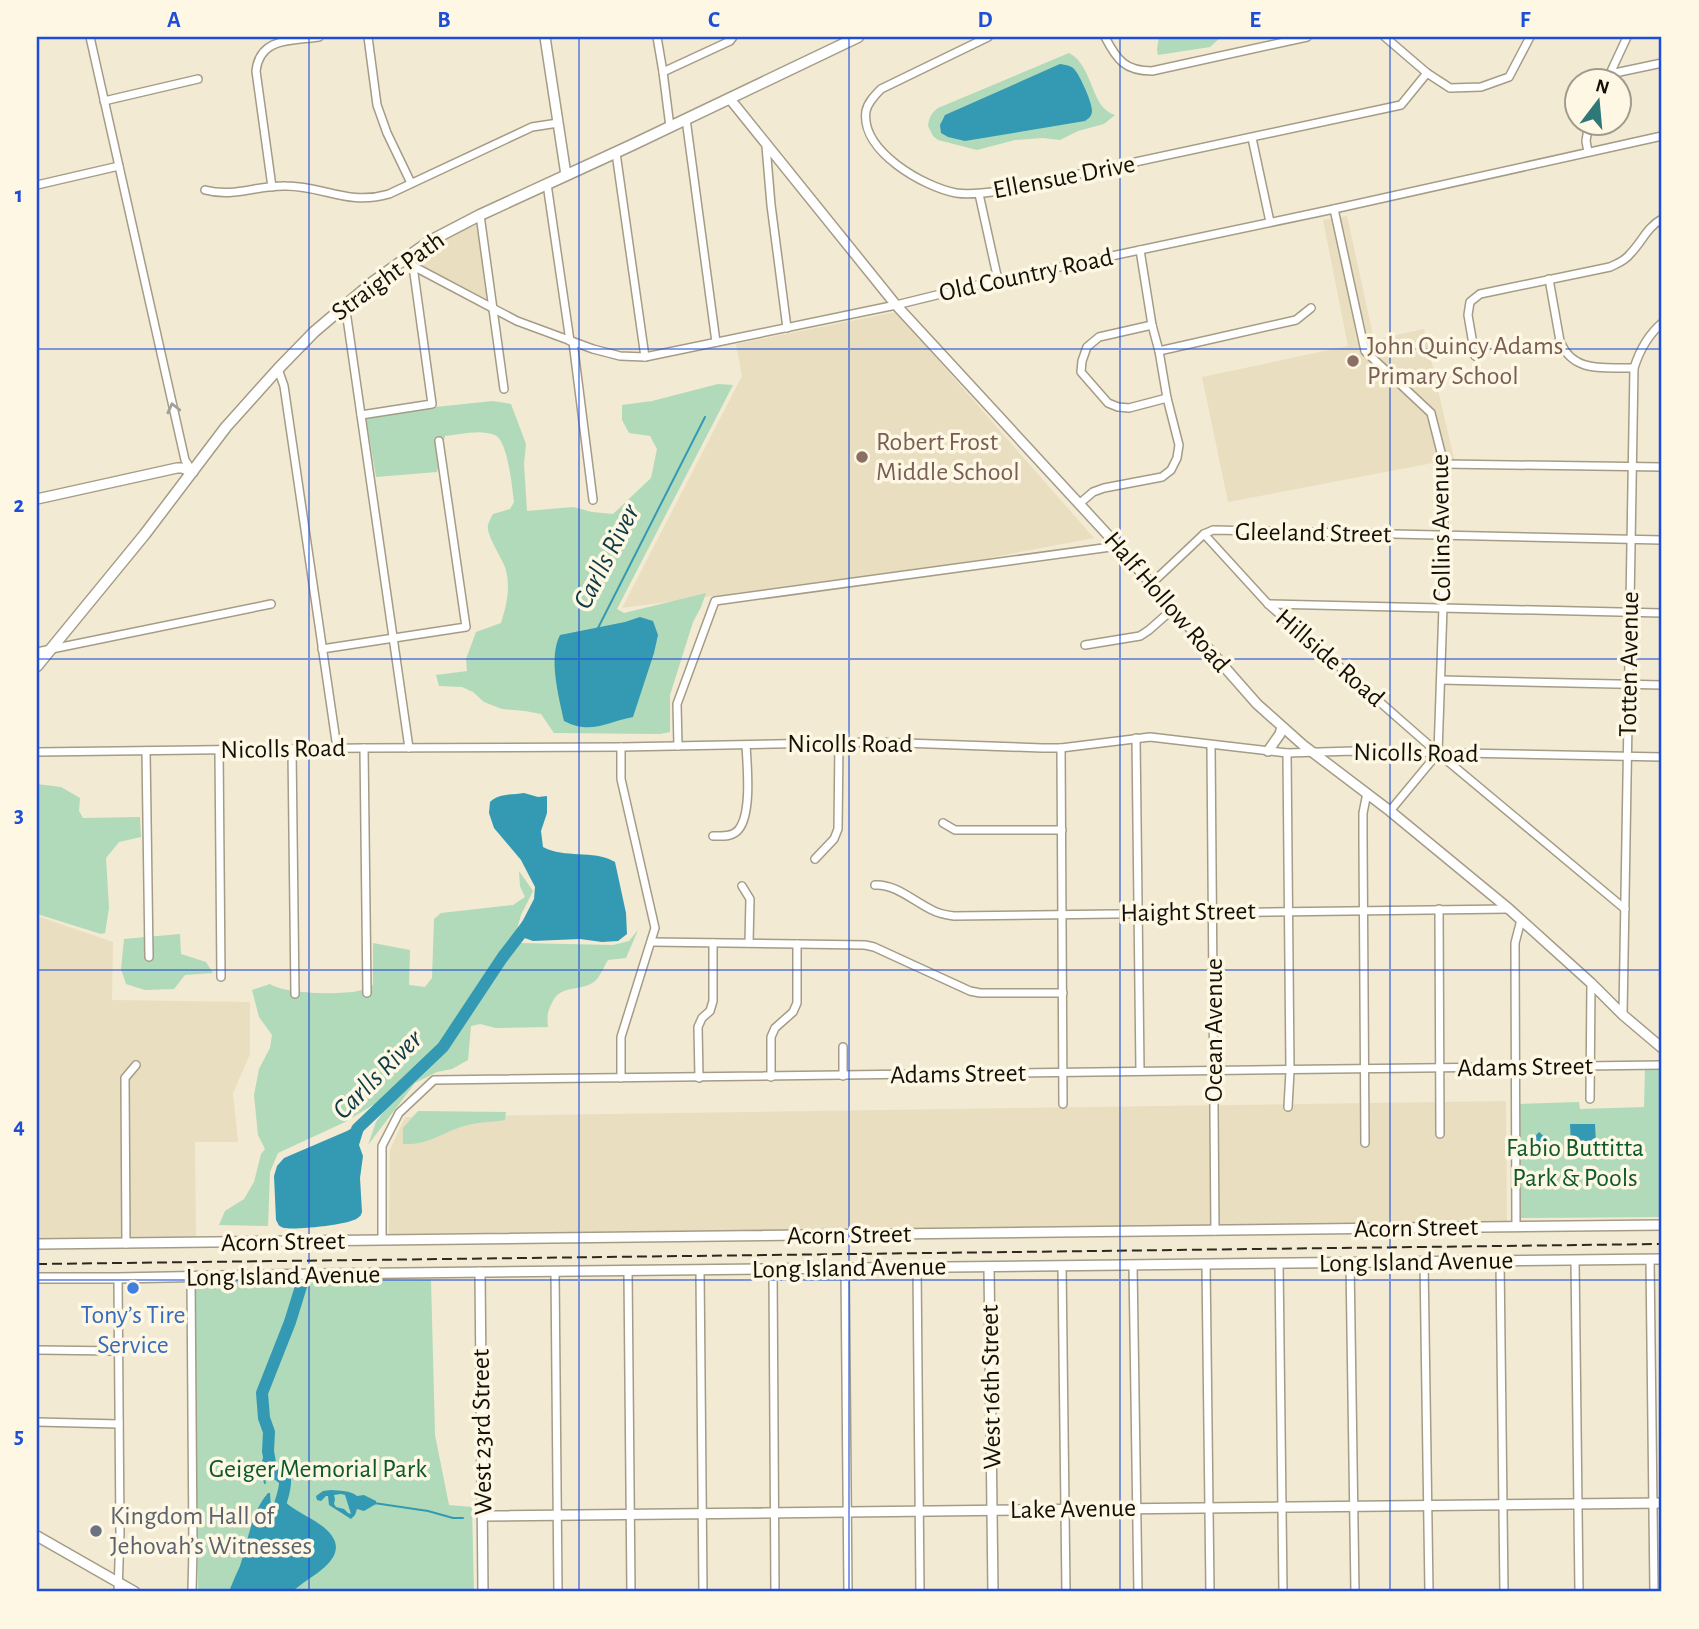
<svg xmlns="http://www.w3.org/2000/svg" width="1699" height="1629" font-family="'Alegreya Sans',sans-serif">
<rect width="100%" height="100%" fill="#f2ead2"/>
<g fill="#eadec0">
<polygon points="1347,216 1374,340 1424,329 1454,459 1228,502 1202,377 1348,346 1323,220"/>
<polygon points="479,218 491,305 414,265 410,257"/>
<polygon points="896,312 1094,538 962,563 622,608 742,376 736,344"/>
<polygon points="37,916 113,942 112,1000 250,1002 250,1054 233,1093 238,1142 195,1142 196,1237 37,1238"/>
<polygon points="1506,1101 1507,1223 389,1234 390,1150 405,1117"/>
</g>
<g fill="#b0dab9">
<polygon points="1159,37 1221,37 1210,47 1158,55 1157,49"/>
<path d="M1069,53C1094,66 1090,108 1115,115L1104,124L1078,131L1060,140L1043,138L1015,140L977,150L938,140L933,136L928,126C929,118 931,113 938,108Z"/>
<path d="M718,384L733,385L617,609L624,613L706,593L701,607L693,622L670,695V732L660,734L554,733L541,714L525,711L502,709L484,702L473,692L462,687L439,686L436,675L467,671L466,659L476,632L501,623C507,604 511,586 505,567C501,556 486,535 488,525C489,521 491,518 493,514L510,509L514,502C512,487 508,441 495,435C480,429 461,434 445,436L437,472L376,477L366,418L426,408L493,401L511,404L526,444L524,464L527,511L573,507L592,512L613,514L651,478L657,449L650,436L629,433L622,420V405L652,401Z"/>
<polygon points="37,784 61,787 80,798 79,811 83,818 140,817 141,837 119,842 106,858 109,908 105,933 101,934 37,914"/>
<path d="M519,871L533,891L521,915L515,936L512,941L519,943L613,945L629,941L638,930L626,958L608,960C604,966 601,975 596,980C584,992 561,984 553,1001C547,1012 547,1015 548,1027L496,1028L480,1024L471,1026L468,1060L452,1069L437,1072L415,1083L368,1145L376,1122L385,1110L373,1105L345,1122L278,1153L270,1172L268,1226L219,1225L225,1211L244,1199L254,1182L261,1154L265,1149L258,1135L254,1095L259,1069L270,1048L272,1035L259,1017L252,990L270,984C285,994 339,995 358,991C363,990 369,987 373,985V943L410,950L409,985L425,987L432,978L434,919L441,913L513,905L525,897L520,886Z"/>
<polygon points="180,934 181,954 206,962 213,973 185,975 174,989 145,990 126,984 121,969 124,939"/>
<polygon points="1645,1069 1662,1069 1662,1217 1521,1218 1519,1104 1579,1102 1580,1109 1644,1107"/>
<path d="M418,1111L506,1112L505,1120C494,1122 482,1122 472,1124C446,1129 430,1146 403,1144V1128Z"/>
<polygon points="431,1280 435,1435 449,1505 472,1507 474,1592 198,1592 195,1281"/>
</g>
<g fill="#349ab4" fill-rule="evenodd">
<path d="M1060,64C1065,65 1071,65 1075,70C1081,78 1093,104 1092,112C1091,117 1089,118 1085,121L965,141L948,137L941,133L940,125L945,115Z"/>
<path d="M640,617L653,621L658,635L654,653L633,717C606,722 591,735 564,721C559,697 548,658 560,635L625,622Z"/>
<path d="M524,793L538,797L547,796V813L541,831L543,847C565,859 592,849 615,862L626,913L627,934L618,941L602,942L580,939L533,941L519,936V928L534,899L535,887L521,860L494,828L489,813L490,802C498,793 513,795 524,793Z"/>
<path d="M367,1119L359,1145L363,1156L360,1178L362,1212C361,1214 361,1216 359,1217C352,1225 296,1230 284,1228C278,1226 279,1225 276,1220L274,1176L277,1166L284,1158L347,1131Z"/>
<polygon points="1570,1124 1595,1124 1596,1144 1597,1147 1569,1147 1569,1145 1571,1145"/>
<polygon points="1539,1132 1550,1142 1541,1152 1530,1142"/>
<path d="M331,1490C340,1491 350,1490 357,1496L364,1495L376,1501V1504L364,1511L357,1509L355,1515L351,1519L329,1505L328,1496H326L321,1501L317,1500L316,1496L323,1491ZM341,1494L345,1495L351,1514L348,1513L344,1509L336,1507L334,1504L335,1499L334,1495Z"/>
<path d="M268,1493H270L271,1508L274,1511H278V1498L281,1497C291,1512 322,1520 332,1536C346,1556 319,1572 306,1581C300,1585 294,1591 288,1592C273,1595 245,1592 229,1592C232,1583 236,1575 240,1566C248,1542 251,1512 268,1493Z"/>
</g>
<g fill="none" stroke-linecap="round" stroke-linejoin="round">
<g stroke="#349ab4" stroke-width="2">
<polyline points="598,628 705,417"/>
<path d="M265,1483C261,1469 260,1463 268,1451"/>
<polyline points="374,1503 428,1511 453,1518 463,1518"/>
</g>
<g stroke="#349ab4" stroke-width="12">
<polyline points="357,1129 443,1047 502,958 528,924"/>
<path d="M278,1512C280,1502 286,1490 285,1480L275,1472L270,1463L268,1451L269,1432L264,1418L262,1393L290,1322L303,1280"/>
</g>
<g stroke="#a49c86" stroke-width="10">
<g id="minor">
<polyline points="90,37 185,460 192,471"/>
<polyline points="368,37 377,105 387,133 411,183"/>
<polyline points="657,37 663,72 730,41 733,37"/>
<path d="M988,37L881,89C875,95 868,102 866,111C860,151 924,187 956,193C971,195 985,193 1000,191L1401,105L1427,73"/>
<path d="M1105,37C1117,60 1125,71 1152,71L1307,37"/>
<polyline points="1385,37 1427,73 1450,88 1481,87 1509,77 1530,37"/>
<polyline points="663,72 670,127"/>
<polyline points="1610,74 1662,63"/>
<polyline points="1607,80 1627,37"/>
<polyline points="104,101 198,79"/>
<polyline points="686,119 716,342"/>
<polyline points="1252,138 1270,222"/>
<polyline points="766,146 771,205 787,328"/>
<polyline points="1588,152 1586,141 1589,122"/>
<polyline points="616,153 645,357"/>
<polyline points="547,184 570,341"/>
<polyline points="37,185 119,166"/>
<path d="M272,187L256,71C260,37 291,41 319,37"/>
<path d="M205,190C234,198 257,185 286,186C324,186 348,206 389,194L532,127L558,123"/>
<polyline points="979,194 998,280"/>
<polyline points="1334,209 1365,351 1431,413 1444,464 1443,607 1438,753 1390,811"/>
<polyline points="480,215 504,389"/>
<polyline points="407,256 413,266 517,321 593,349 620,356 645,357 896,305 998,280 1334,209 1662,136"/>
<path d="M1549,279L1560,341C1573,374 1605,367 1634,368"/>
<polyline points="345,304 409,748"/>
<polyline points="1152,325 1099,337 1087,347 1082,361 1081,372 1108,403 1118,407 1129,408 1167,398"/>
<polyline points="573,342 593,500"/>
<polyline points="1159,351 1296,320 1311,308"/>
<path d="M1475,356L1468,315L1470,302L1480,294L1610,267C1618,263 1625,261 1630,254C1642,242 1647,227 1662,219"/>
<polyline points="278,369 284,386 337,748"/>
<polyline points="361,415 432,404 413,266"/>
<polyline points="1444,464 1662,467"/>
<polyline points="1079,504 1093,492 1104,488 1162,477 1171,470 1177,458 1179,445 1167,398 1159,351 1152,325 1140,250"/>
<polyline points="1204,534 1268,604 1438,753 1625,909"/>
<polyline points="1151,584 1204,534 1213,530 1662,540"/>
<polyline points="1268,604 1662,613"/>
<polyline points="1085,645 1140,636 1149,630 1174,608"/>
<polyline points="322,649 466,627 439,441"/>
<polyline points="37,652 271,604"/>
<polyline points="1441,680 1662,685"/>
<polyline points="1136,738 1140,1071"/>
<polyline points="1211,745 1215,1231"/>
<polyline points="678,746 677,704 715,601 1118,546"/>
<polyline points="621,747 621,779 655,928 621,1037 621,1078"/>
<polyline points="364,748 367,993"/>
<polyline points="1061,748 1063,1104"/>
<polyline points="292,749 295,994"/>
<polyline points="219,750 221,977"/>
<polyline points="146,751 149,957"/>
<polyline points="37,752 364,748 621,747 877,742 1042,748 1061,748 1150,737 1287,753 1354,751 1662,757"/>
<polyline points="1287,753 1290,1071 1288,1107"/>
<polyline points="943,823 955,830 1062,830"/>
<path d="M713,836C723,836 733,837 739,829C752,812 747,765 746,745"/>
<polyline points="815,859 834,839 838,829 839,743"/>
<path d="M875,885C896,884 913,901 932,910C939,914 946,915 954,916L1509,909"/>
<polyline points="742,886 750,899 749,943"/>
<polyline points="1439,909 1440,1134"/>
<polyline points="651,942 865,945 874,947 970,991 980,993 1063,993"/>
<path d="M1623,1015L1634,368C1640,349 1648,335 1662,323"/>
<polyline points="843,1076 843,1047"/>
<polyline points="771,1077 771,1037 775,1028 793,1012 797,1003 797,944"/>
<polyline points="699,1078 698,1027 702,1018 710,1011 713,1001 713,943"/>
<polyline points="1590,1099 1591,983"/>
<polyline points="1365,1143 1363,840 1363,813 1367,793"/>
<polyline points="1516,1227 1515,943 1521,920"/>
<polyline points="382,1240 382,1146 399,1113 434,1080 1662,1065"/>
<polyline points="126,1244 125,1078 136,1065"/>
<polyline points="1650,1259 1654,1592"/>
<polyline points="1575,1260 1579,1592"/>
<polyline points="1500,1261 1504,1592"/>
<polyline points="1350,1262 1355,1592"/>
<polyline points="1424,1262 1429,1592"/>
<polyline points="1279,1263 1283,1592"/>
<polyline points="1206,1264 1210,1592"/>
<polyline points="1133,1265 1138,1592"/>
<polyline points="1062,1266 1066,1592"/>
<polyline points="917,1267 920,1592"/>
<polyline points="845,1268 848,1592"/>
<polyline points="773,1269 775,1592"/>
<polyline points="700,1270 703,1592"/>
<polyline points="555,1271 558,1592"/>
<polyline points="628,1271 631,1592"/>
<polyline points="191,1277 193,1548 192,1592"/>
<polyline points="118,1278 120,1533 118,1592"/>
<polyline points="37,1350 119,1351"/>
<polyline points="37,1422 119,1424"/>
</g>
</g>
<g stroke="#a49c86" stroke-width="12">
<g id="tertiary">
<polyline points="545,37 566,175"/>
<polyline points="730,99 896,305 1118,546 1257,704 1303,745 1390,811 1509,909 1591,983 1623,1015 1662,1048"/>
<polyline points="37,499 177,468 182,468 193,472"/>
<polyline points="1268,751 1280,734 1282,727"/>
<polyline points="37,1244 1662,1225"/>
<polyline points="989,1267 993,1592"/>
<polyline points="480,1272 483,1592"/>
<polyline points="37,1278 118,1278 315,1274 1662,1259"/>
<polyline points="483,1516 1662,1503"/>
<polyline points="37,1536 135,1592"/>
</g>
</g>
<g stroke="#a49c86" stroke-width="13">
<polyline id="secondary" points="37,666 145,534 226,427 278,369 314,332 373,282 430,241 480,215 632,145 858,37"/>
</g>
<use href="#minor" stroke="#fff" stroke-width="7"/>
<use href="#tertiary" stroke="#fff" stroke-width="9"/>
<use href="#secondary" stroke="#fff" stroke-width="10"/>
<polyline stroke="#2d291f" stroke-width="2" stroke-dasharray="10 5" stroke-linecap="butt" points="37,1264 1662,1244"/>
</g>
<defs><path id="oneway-chevron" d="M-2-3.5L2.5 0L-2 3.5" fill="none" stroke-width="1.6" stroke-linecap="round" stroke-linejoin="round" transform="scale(1.75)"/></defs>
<use stroke="#a19f9c" href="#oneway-chevron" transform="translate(173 408) rotate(-103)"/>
<path fill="none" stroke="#1d4ed8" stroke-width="2" stroke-opacity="0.55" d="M309,37V1592M579,37V1592M849,37V1592M1120,37V1592M1390,37V1592M37,349H1662M37,659H1662M37,970H1662M37,1280H1662"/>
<g fill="#8d6e63" stroke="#fef7e4" stroke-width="2.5">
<circle cx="1353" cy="361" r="7"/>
<circle cx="862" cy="457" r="7"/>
</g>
<circle fill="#3f7fe0" stroke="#fef7e4" stroke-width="2.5" cx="133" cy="1288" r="7"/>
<circle fill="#6b7280" stroke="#fef7e4" stroke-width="2.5" cx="96" cy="1531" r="7"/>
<g text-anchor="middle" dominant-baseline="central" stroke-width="7" stroke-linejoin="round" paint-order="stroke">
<g font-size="26" fill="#131008" stroke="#fef7e4">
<text transform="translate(1064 177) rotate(-11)">Ellensue Drive</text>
<text transform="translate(1026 275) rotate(-12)">Old Country Road</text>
<text transform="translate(388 276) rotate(-36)">Straight Path</text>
<text transform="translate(1441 528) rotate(-91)">Collins Avenue</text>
<text transform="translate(1313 533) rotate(1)">Gleeland Street</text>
<text transform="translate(1167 602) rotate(49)">Half Hollow Road</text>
<text transform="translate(1330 658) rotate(41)">Hillside Road</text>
<text transform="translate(1629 664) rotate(-89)">Totten Avenue</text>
<text x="850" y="744">Nicolls Road</text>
<text transform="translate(283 749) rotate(-1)">Nicolls Road</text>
<text transform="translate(1416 753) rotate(1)">Nicolls Road</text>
<text transform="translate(1188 912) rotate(-1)">Haight Street</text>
<text transform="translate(1214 1030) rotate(-90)">Ocean Avenue</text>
<text transform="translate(1525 1067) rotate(-1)">Adams Street</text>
<text transform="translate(958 1074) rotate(-1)">Adams Street</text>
<text transform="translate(1416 1228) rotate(-1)">Acorn Street</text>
<text transform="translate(849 1235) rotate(-1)">Acorn Street</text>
<text transform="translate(283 1242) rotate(-1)">Acorn Street</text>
<text transform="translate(1416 1262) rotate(-1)">Long Island Avenue</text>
<text transform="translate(849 1268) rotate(-1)">Long Island Avenue</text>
<text transform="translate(283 1276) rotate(-1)">Long Island Avenue</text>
<text transform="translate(991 1387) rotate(-91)">West 16th Street</text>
<text transform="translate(482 1432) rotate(-91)">West 23rd Street</text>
<text transform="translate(1073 1509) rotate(-1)">Lake Avenue</text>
</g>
<g font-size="26" fill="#785e54" stroke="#fef7e4" text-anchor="start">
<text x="1367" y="346">John Quincy Adams<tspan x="1367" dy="30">Primary School</tspan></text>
<text x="876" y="442">Robert Frost<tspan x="876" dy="30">Middle School</tspan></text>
</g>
<g font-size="26" fill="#0c592b" stroke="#fef7e4">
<text x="1575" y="1148">Fabio Buttitta<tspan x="1575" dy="30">Park &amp; Pools</tspan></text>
<text x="318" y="1469">Geiger Memorial Park</text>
</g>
<g font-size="26" fill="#366cbe" stroke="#fef7e4">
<text x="133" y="1315">Tony’s Tire<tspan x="133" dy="30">Service</tspan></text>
</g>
<g font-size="26" fill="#5b616d" stroke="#fef7e4" text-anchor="start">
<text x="110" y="1516">Kingdom Hall of<tspan x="110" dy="30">Jehovah’s Witnesses</tspan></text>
</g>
<g font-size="28" font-style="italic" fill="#0c3a46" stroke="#fef7e4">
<text transform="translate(607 557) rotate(-63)">Carlls River</text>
<text transform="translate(378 1075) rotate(-45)">Carlls River</text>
</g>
</g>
<rect width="1699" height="1629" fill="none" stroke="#fef7e4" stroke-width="77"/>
<g transform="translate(1598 102) rotate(16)"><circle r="33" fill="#fef7e4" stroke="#a09b8c" stroke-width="2"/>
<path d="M0-5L12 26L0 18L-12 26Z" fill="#2e7877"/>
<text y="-10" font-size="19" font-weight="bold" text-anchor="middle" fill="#131008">N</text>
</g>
<rect x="38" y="38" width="1622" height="1552" fill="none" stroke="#1d4ed8" stroke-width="2.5"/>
<g font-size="23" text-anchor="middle" font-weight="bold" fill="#1d4ed8">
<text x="174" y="27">A</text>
<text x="444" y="27">B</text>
<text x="714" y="27">C</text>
<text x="985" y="27">D</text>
<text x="1255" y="27">E</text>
<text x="1525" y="27">F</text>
<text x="19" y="202">1</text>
<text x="19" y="512">2</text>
<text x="19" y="822">3</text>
<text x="19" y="1133">4</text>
<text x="19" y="1443">5</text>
</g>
</svg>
